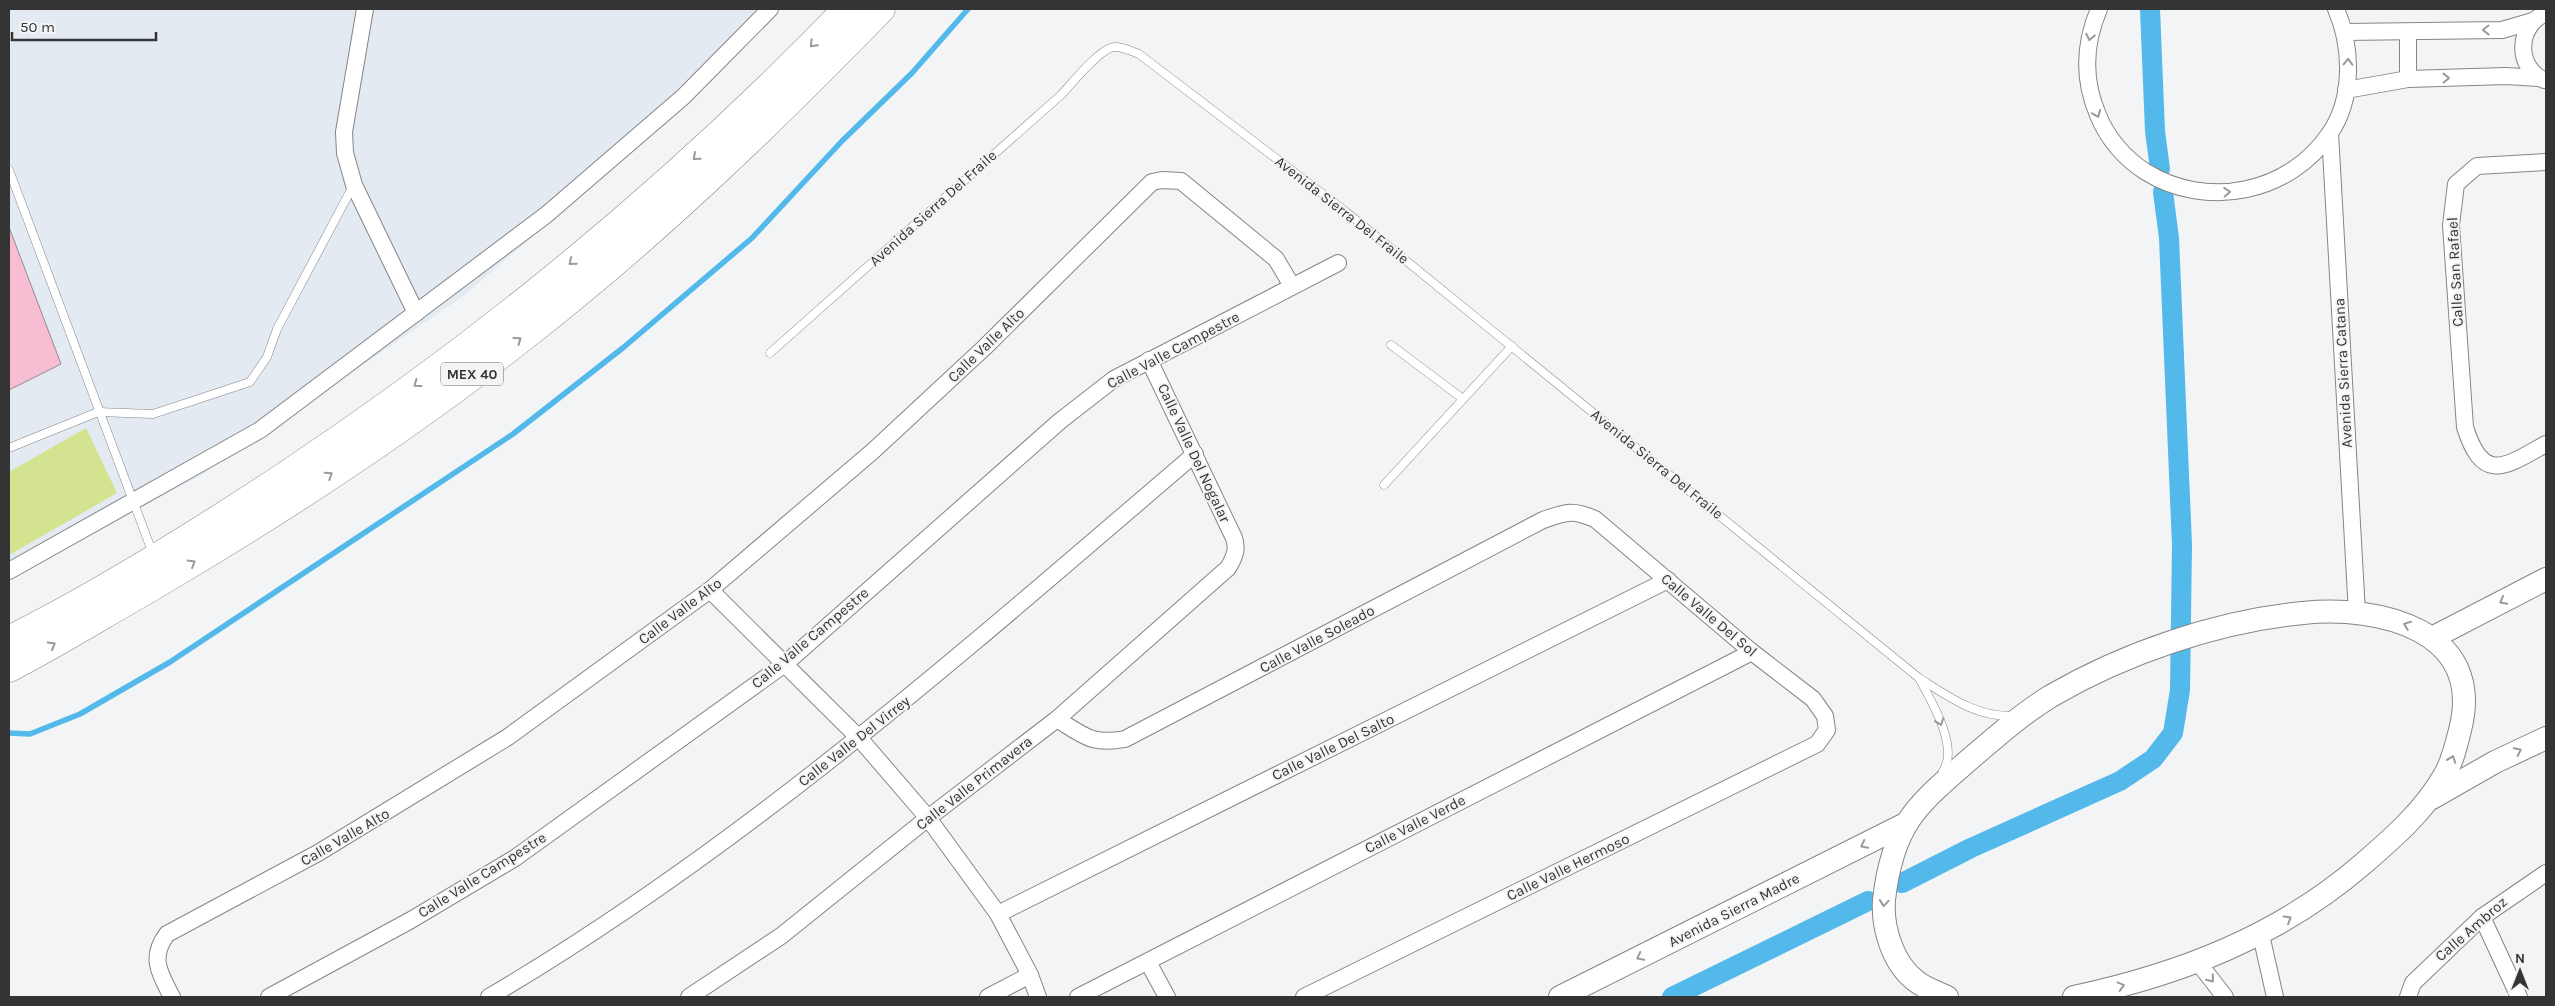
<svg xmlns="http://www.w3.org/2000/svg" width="2555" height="1006" font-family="Karla,sans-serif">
<rect width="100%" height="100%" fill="#f3f4f6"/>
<polygon fill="#e3eaf2" points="9,9 781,9 710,83 465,295 203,474 9,578"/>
<polygon fill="#d4e38f" points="86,428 117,493 9,555 9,472"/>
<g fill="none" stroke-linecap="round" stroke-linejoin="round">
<polyline stroke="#53b8ea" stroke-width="5.5" points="9,733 30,734 80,714 170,662 513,434 624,347 752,238 842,141 912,73 968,9"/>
<g stroke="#53b8ea" stroke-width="20">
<polyline points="2150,9 2155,131 2160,169"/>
<polyline points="1902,883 1971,848 2120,781 2153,759 2173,733 2180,690 2182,545 2169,238 2163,192"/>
<polyline points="1672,997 1868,901"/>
</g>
</g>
<polygon fill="#f7bdd2" stroke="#8f8d8e" points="9,227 61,364 9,390"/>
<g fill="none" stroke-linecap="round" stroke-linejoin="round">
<g stroke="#848586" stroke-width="9">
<g id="lane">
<polyline points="9,170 153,554"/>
<polyline points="1391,345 1463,399"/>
<path d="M770,353L1062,94C1072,83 1101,47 1115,47C1123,47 1131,51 1139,54L1345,211L1919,678C1949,697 1976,717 2013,716"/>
<polyline points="9,448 98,412 153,414 250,382 267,357 277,329 353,186"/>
<polyline points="1384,485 1512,346"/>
<path d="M1920,680C1932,702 1959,748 1943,771"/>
</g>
</g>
<g stroke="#848586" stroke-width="18">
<g id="street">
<polyline points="365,9 344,132 345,153 354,185 416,313"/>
<path d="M2099,9C2084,44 2083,80 2098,115C2107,138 2125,159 2146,172C2207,210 2290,193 2330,133C2354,98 2352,46 2336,9"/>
<polyline points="2344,32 2502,30 2533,21"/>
<polyline points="2408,32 2408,79"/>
<path d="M2544,80C2515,67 2517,25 2546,13"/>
<polyline points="2346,90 2408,79 2506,76 2539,78"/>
<polyline points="2330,133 2357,613"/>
<path d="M2546,162L2477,166L2456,184L2451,225L2465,427C2483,485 2506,466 2546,444"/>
<polyline points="9,571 260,430 546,215 683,97 770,9"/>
<polyline points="710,590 860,739 928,818 998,914 1030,975 1038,997"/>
<path d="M1057,719C1084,736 1092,745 1125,739L1543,520C1566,512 1572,509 1595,519L1752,652L1813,699L1825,716L1827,730L1817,744L1304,997"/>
<polyline points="998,914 1668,580"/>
<polyline points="2482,917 2519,997"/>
<polyline points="2261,935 2275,997"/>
<polyline points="2197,961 2225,997"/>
<polyline points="1148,962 1167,997"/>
<path d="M172,997C160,974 149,958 167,934L318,853L508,737L710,590L873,451L985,347L1152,182L1162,180L1181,181L1276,259L1292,286"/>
<polyline points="269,997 411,920 515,858 786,663 1060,421 1114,379 1338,263"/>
<path d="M489,997C746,846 969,647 1195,454"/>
<path d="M689,997L781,936L928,818L1057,719L1228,568C1234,558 1238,550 1234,538L1149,360"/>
<polyline points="988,997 1030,975"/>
<polyline points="1078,997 1752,652"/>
<polyline points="2408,997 2413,983 2482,917 2546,873"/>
</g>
</g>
<g stroke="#848586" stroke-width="24">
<g id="secondary">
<polyline points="2434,637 2546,579"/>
<polyline points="2432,798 2495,762 2546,738"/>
<polyline points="1560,997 1907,823"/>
<path d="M1947,997C1937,992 1924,988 1916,981C1893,964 1882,928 1884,900C1887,873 1894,843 1909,820C1923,799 1944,782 1963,765C1991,741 2020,715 2051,696C2125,653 2218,621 2303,613C2379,605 2486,630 2460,730C2456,746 2452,763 2444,776C2424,811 2393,838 2364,863C2280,936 2181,974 2074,997"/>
</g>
</g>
<g stroke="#848586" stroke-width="29">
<g id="highway">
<path d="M9,640C103,593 194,536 282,478C487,342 676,186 847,9"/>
<path d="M9,668C56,644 102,615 148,589C281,511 411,426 532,330C657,232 771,122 881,9"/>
</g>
</g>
<use href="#lane" stroke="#fff" stroke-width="8"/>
<use href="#street" stroke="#fff" stroke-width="16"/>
<use href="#secondary" stroke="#fff" stroke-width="22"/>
<use href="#highway" stroke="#fff" stroke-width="28"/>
</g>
<defs><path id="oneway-chevron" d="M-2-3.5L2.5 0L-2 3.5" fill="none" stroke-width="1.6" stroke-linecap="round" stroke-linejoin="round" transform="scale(1.25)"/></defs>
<g stroke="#9a9a9a">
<use href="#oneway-chevron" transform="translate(2486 30) rotate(179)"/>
<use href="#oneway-chevron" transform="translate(2090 37) rotate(101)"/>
<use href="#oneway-chevron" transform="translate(813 44) rotate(134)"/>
<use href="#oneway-chevron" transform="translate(2348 62) rotate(-89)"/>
<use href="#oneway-chevron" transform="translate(2446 78) rotate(-1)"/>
<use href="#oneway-chevron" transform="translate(2097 114) rotate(68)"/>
<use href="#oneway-chevron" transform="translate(696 157) rotate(139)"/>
<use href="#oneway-chevron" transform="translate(2227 192) rotate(-4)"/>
<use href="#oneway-chevron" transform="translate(572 262) rotate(140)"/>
<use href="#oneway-chevron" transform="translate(518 340) rotate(-36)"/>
<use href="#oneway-chevron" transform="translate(417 384) rotate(144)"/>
<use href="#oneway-chevron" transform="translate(329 475) rotate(-33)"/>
<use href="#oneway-chevron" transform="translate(192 563) rotate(-31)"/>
<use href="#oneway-chevron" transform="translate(2503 601) rotate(152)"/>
<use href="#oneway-chevron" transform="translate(2407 625) rotate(-159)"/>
<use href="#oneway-chevron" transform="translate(52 645) rotate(-30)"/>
<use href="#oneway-chevron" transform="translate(1940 722) rotate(70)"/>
<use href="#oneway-chevron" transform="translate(2518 751) rotate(-26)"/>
<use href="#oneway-chevron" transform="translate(2452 759) rotate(-70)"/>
<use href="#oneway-chevron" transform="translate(1864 845) rotate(153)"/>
<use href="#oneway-chevron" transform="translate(1884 903) rotate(95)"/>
<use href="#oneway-chevron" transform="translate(2288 919) rotate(-31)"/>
<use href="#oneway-chevron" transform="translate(1640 957) rotate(153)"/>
<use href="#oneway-chevron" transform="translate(2211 979) rotate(51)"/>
<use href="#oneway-chevron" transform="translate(2121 986) rotate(-15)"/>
</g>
<g text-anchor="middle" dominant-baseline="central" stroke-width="4" stroke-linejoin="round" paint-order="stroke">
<rect fill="#f3f4f6" stroke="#6d6e6f" stroke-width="1" x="441" y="362.5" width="62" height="23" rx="4"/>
<g font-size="14" font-weight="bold" fill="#343435">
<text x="472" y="374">MEX 40</text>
</g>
<g font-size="15" fill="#343435" stroke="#f3f4f6">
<text transform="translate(933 208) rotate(-42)">Avenida Sierra Del Fraile</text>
<text transform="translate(1342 210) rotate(38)">Avenida Sierra Del Fraile</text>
<text transform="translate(2455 272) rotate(-93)">Calle San Rafael</text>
<text transform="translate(986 345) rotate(-44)">Calle Valle Alto</text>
<text transform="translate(1173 350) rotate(-28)">Calle Valle Campestre</text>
<text transform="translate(2343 373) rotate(-93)">Avenida Sierra Catana</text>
<text transform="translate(1194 453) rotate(65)">Calle Valle Del Nogalar</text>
<text transform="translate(1657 464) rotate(39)">Avenida Sierra Del Fraile</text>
<text transform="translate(680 611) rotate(-37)">Calle Valle Alto</text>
<text transform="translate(1709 615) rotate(40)">Calle Valle Del Sol</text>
<text transform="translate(810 638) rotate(-40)">Calle Valle Campestre</text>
<text transform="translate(1317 639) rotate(-28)">Calle Valle Soleado</text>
<text transform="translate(854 741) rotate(-38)">Calle Valle Del Virrey</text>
<text transform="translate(1333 747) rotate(-26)">Calle Valle Del Salto</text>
<text transform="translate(974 783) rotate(-38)">Calle Valle Primavera</text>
<text transform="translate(1415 824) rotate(-27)">Calle Valle Verde</text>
<text transform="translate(345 837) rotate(-30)">Calle Valle Alto</text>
<text transform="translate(1568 867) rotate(-26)">Calle Valle Hermoso</text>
<text transform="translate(482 875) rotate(-32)">Calle Valle Campestre</text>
<text transform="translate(1734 910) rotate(-27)">Avenida Sierra Madre</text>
<text transform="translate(2471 929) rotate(-41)">Calle Ambroz</text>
</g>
</g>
<rect width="2555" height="1006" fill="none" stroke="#343435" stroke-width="20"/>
<g transform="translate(2520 971)" stroke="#f3f4f6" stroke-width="4" paint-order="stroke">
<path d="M0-4L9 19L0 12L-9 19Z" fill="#343435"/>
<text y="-8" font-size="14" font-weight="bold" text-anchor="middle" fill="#343435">N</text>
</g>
<path d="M12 32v8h144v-8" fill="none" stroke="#343435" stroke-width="2.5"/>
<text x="20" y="32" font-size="15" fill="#343435" stroke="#f3f4f6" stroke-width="4" paint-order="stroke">50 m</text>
</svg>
